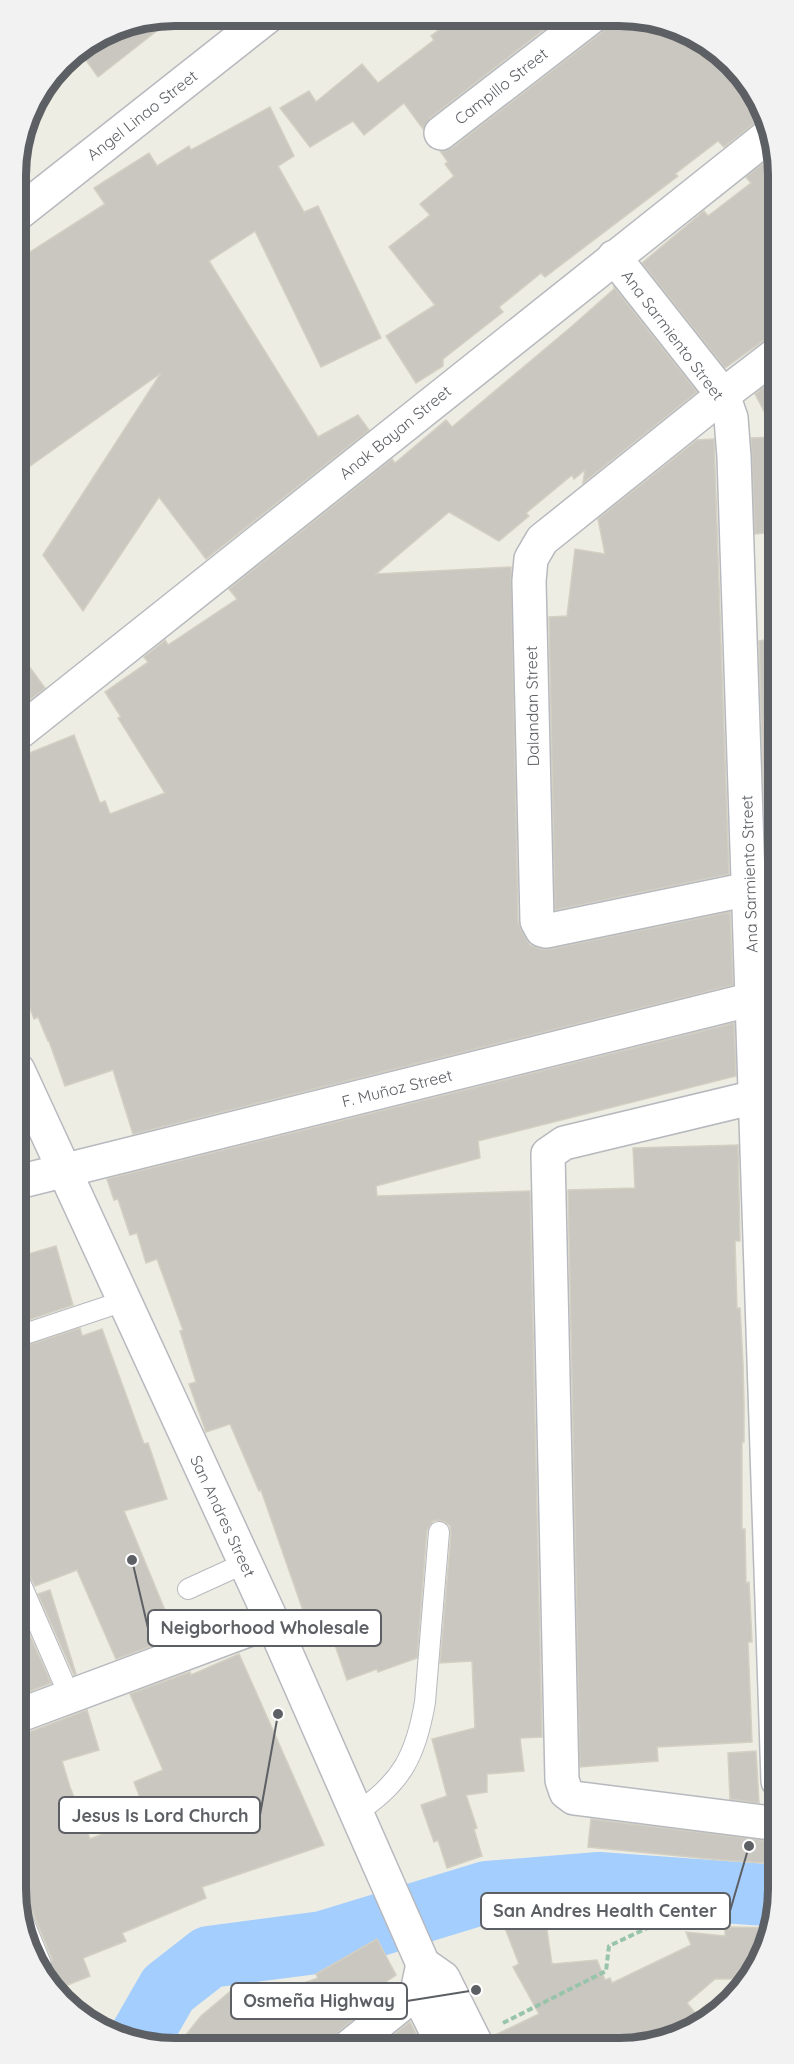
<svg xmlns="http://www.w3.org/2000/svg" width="794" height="2064" font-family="Quicksand,sans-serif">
<rect width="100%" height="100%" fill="#eeede4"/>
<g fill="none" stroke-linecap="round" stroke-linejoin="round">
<polyline stroke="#a4cefd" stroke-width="62" points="137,2043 168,1989 209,1957 323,1942 487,1892 599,1883 779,1896"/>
</g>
<g fill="#cac7c1" stroke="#d3cfc2" stroke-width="1.5">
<polygon points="177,15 98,77 78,49 114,27"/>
<polygon points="456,17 560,17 430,118 423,129 404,103 364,135 353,121 310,147 280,108 309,91 316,102 362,64 378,83 434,40 431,36"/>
<polygon points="608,18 651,18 721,56 752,96 764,116 724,147 718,141 675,174 678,176 545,277 541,273 499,307 503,312 443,359 443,366 416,383 386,336 435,305 389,247 430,215 420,204 454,176 445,164 448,162 440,151 452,148 601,33 607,26"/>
<polygon points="270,107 294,156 278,166 304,212 318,206 381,338 321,367 255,231 209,261 318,437 358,415 369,430 206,559 159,497 83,611 43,555 161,373 16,476 16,261 105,204 94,188 149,153 157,166 189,146 191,150"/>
<polygon points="774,155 774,338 763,341 725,368 642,263 704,211 708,216 751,183 746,177"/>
<polygon points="614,287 697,392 583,483 585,470 574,479 572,475 526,513 529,516 499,541 449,512 376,574 511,567 518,921 521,930 530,945 541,949 550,949 730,912 733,985 133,1134 113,1070 65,1086 49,1041 48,1041 38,1017 34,1019 18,975 17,758 74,735 100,803 105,801 110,814 165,793 118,718 121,717 105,692 148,662 144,657 163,642 165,640 168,645 237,599 229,589 392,459 395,463 446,420 452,427 571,327 614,289"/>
<polygon points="774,379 775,432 755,394"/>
<polygon points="775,437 775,532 755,534 751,438"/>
<polygon points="714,439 729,874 555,910 549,617 567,616 575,549 605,554 598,519 697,440"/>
<polygon points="775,638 776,864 766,865 759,641"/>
<polygon points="17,650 45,688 17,710"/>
<polygon points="776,901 776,925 768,927 768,904"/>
<polygon points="776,1013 776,1065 773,1066 771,1014"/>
<polygon points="734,1023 736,1076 478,1141 480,1158 376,1186 377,1196 530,1191 542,1737 520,1738 524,1771 487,1774 487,1792 466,1795 477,1828 474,1829 482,1856 447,1868 438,1840 434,1842 421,1805 447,1796 432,1739 475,1728 472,1661 440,1663 451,1533 450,1526 445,1522 439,1520 433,1521 427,1530 417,1658 378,1672 377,1669 347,1680 333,1639 319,1644 310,1621 307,1622 261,1490 259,1491 230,1424 206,1432 189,1384 196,1382 180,1331 183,1330 157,1259 146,1263 137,1233 130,1235 118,1199 114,1200 107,1179"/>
<polygon points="738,1145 740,1241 735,1241 737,1308 740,1308 743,1364 744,1405 744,1442 742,1442 742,1529 745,1529 746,1583 749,1582 752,1642 748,1642 752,1742 657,1747 658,1761 580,1767 568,1190 635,1188 633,1148"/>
<polygon points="56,1246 73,1305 19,1323 18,1257"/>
<polygon points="80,1328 82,1336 102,1329 144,1444 148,1443 167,1499 124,1511 176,1637 116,1659 77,1570 35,1586 19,1554 19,1348"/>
<polygon points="50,1590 76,1674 74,1675 38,1594"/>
<polygon points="19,1611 51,1683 20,1695 20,1666"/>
<polygon points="239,1654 324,1845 202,1887 206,1898 122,1933 126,1941 83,1958 90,1976 60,1988 52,1968 52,1959 31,1908 24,1902 20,1891 20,1733 27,1733 87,1710 99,1750 62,1761 70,1787 90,1839 147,1816 134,1782 163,1770 130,1694 190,1672 191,1675"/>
<polygon points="756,1751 759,1803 730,1799 728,1753"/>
<polygon points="591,1819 779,1842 779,1864 721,1860 588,1847"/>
<polygon points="545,1917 552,1964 597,1960 605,1980 610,1978 612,1983 691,1945 686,1932 725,1936 725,1927 772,1928 767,1950 750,1979 715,1979 687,2003 700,2019 661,2044 495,2044 493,2036 539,2014 513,1967 519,1964 505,1928 531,1918 532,1922"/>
<polygon points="377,1939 396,1975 380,1986 386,1993 339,2031 334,2038 333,2045 177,2046 201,2016 233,1989 245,2004 318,1978 316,1974"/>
<polygon points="410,2022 422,2045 381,2045"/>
</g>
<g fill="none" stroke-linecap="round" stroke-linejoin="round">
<g stroke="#b6b9be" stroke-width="22">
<g id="lane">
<polyline points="19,1336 124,1301"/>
<polyline points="19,1580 70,1697"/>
<polyline points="188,1589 245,1563"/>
<path d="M356,1813C402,1783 416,1755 425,1702L439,1532"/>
<polyline points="20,1913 41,1964"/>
</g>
</g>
<g stroke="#b6b9be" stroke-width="36">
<g id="street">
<polyline points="441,133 590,18"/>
<polyline points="614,257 723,395 731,418 734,457 778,1781"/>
<polyline points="774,356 723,395 542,540 531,559 529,581 537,921 542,930 546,931 749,889 776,882"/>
<polyline points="17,734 773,132"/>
<polyline points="776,1092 564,1143 548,1154 562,1780 566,1792 574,1798 778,1824"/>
<polyline points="18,1182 773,994"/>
<polyline points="20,1715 272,1621"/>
<polyline points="351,2045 417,1992"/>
</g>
</g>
<g stroke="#b7b9bf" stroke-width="36">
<g id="secondary">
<polyline points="16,215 268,16"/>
<polyline points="18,1070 272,1621 415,1946 423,1964 443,1978 476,2044"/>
<polyline points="423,1964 417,1992 443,2045"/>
</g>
</g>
<polyline stroke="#98c4a9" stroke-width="4" stroke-dasharray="6 3" stroke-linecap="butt" points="503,2023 606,1971 609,1946 698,1904"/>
<use href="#lane" stroke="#fff" stroke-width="20"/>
<use href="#street" stroke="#fff" stroke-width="33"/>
<use href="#secondary" stroke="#fff" stroke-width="33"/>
</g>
<g text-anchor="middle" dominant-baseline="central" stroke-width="5" stroke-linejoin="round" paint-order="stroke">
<g font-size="16" fill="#5c5f64" stroke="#fff">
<text transform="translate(501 86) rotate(-38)">Campillo Street</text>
<text transform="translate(142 115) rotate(-38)">Angel Linao Street</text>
<text transform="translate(673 335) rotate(53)">Ana Sarmiento Street</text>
<text transform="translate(395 432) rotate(-39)">Anak Bayan Street</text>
<text transform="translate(532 706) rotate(-91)">Dalandan Street</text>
<text transform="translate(749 874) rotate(-92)">Ana Sarmiento Street</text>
<text transform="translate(397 1088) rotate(-14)">F. Muñoz Street</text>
<text transform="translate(223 1516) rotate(65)">San Andres Street</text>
</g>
</g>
<path d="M0 0H794V2064H0ZM175 26H619A149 149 0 0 1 768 175V1889A149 149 0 0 1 619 2038H175A149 149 0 0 1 26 1889V175A149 149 0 0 1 175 26Z" fill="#f2f2f3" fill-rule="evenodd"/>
<path fill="none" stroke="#5c5f64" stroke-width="8" d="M175 26H619A149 149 0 0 1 768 175V1889A149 149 0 0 1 619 2038H175A149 149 0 0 1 26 1889V175A149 149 0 0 1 175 26Z"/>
<path fill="none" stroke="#5c5f64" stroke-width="2" d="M132 1560L148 1628M278 1714L260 1815M749 1846L730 1911M476 1990L407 2001"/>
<g fill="#5c5f64" stroke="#fff" stroke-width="2">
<circle cx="132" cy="1560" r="6"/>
<circle cx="278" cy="1714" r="6"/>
<circle cx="749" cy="1846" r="6"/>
<circle cx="476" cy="1990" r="6"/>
</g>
<g fill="#fff" stroke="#5c5f64" stroke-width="2">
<rect x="148" y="1610" width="233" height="36" rx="6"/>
<rect x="59" y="1797" width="201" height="36" rx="6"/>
<rect x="481" y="1893" width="249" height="36" rx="6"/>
<rect x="231" y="1983" width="176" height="36" rx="6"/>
</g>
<g font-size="18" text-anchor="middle" font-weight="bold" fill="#5c5f64">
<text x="265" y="1634">Neigborhood Wholesale</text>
<text x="160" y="1822">Jesus Is Lord Church</text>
<text x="605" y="1917">San Andres Health Center</text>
<text x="319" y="2007">Osmeña Highway</text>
</g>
</svg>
